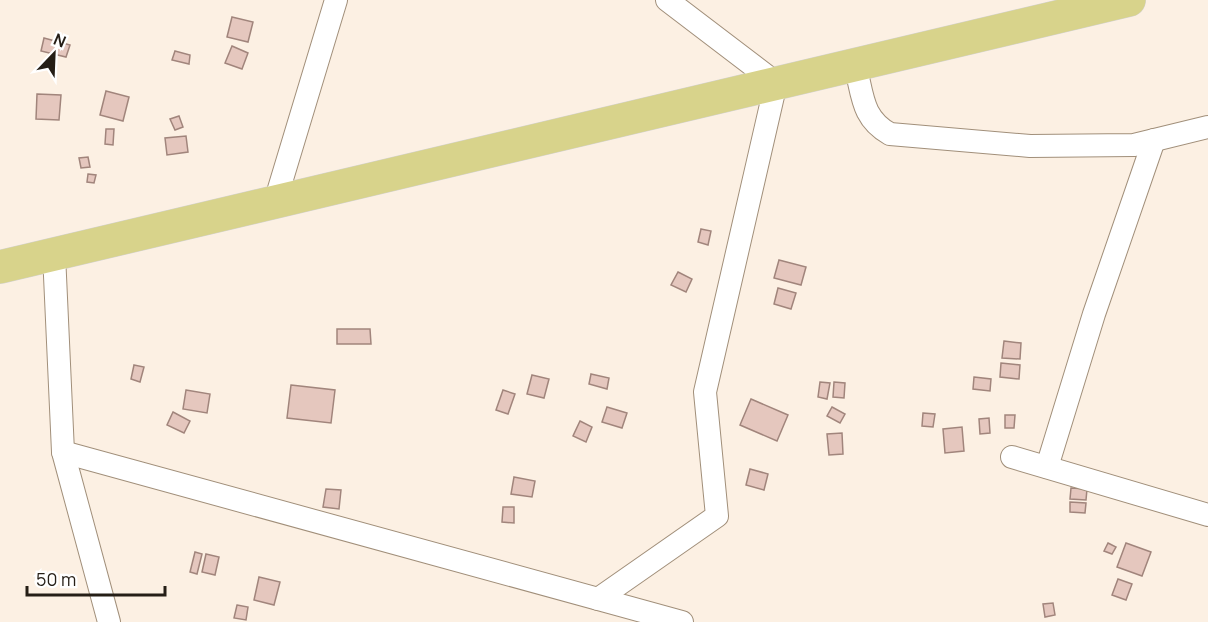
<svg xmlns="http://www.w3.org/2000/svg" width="1208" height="622" font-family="Manrope,sans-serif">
<rect width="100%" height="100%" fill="#fcf0e3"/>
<g fill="#e5c7be" stroke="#a1857c" stroke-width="1.5">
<polygon points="232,17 253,22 248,42 227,37"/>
<polygon points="44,38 70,45 66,57 41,51"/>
<polygon points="232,46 248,53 242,69 225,63"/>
<polygon points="175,51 190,55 189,64 172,60"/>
<polygon points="106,91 129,97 123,121 100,115"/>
<polygon points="37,94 61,95 59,120 36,119"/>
<polygon points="179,116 183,127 175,130 170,119"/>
<polygon points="106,129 114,129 113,145 105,144"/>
<polygon points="186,136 188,152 167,155 165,138"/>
<polygon points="88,157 90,167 81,168 79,158"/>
<polygon points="88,174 96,175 94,183 87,182"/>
<polygon points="701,229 711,231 708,245 698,242"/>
<polygon points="779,260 806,267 801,285 774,278"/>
<polygon points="678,272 692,279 686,292 671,285"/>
<polygon points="778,288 796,293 791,309 774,304"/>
<polygon points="337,329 370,329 371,344 337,344"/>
<polygon points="1004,341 1021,343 1020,359 1002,358"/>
<polygon points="1001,363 1020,365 1019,379 1000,377"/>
<polygon points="134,365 144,367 140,382 131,379"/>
<polygon points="591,374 609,378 607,389 589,384"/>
<polygon points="532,375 549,379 544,398 527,394"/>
<polygon points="974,377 991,379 990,391 973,389"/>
<polygon points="820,382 830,383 827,399 818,397"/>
<polygon points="834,382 845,383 844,398 833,397"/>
<polygon points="291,385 335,390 331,423 287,418"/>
<polygon points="186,390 210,394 207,413 183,409"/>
<polygon points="503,390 515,394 508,414 496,410"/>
<polygon points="751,399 788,415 777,441 740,425"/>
<polygon points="607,407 627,413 622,428 602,422"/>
<polygon points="832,407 845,414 840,423 827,416"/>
<polygon points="173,412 190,421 184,433 167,425"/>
<polygon points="923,413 935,414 933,427 922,426"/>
<polygon points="1005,415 1015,415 1014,428 1005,428"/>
<polygon points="989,418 990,433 980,434 979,419"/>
<polygon points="580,421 592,427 586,442 573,436"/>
<polygon points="962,427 964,451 945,453 943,429"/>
<polygon points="842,433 843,454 829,455 827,434"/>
<polygon points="750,469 768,474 764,490 746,485"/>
<polygon points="514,477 535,481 532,497 511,494"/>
<polygon points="1071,488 1087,489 1086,500 1070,499"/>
<polygon points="326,489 341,490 339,509 323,507"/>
<polygon points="1070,502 1086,503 1085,513 1070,512"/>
<polygon points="503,507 514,507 514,523 502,522"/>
<polygon points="1108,543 1116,547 1112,554 1104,551"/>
<polygon points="1126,543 1151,552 1142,576 1117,567"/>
<polygon points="195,552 202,554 197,574 190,572"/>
<polygon points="206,554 219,557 215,575 202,572"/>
<polygon points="259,577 280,582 274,605 254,600"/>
<polygon points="1118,579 1132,584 1126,600 1112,595"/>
<polygon points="1053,603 1055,615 1045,617 1043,604"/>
<polygon points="237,605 248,607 246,620 234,618"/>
</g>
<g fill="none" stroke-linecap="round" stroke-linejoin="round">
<g stroke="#a18f7a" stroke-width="24">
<g id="street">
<path d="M855,65C863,94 861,118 890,134L1030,146L1134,145L1208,127"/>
<polyline points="275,202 336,0"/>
<polyline points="54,254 63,452 109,622"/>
<polyline points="63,452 682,622"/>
<polyline points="1012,457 1208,515"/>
<polyline points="1047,467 1094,314 1154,140"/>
<polyline points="598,599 717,516 705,392 776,83 667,0"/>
</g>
</g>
<g stroke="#d3d2d0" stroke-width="34">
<polyline id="primary" points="0,267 1129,0"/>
</g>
<use href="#street" stroke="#fff" stroke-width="22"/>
<use href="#primary" stroke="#d8d38b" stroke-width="33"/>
</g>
<g transform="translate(54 54) rotate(23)" stroke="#ffffff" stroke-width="4.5" paint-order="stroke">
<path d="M0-4.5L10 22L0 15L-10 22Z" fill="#251e16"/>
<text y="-9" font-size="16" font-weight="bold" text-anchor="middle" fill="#251e16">N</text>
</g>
<path d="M27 586v9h138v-9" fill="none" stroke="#251e16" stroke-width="3"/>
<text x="36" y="586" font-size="18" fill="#251e16" stroke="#ffffff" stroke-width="4.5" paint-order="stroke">50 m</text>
</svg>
